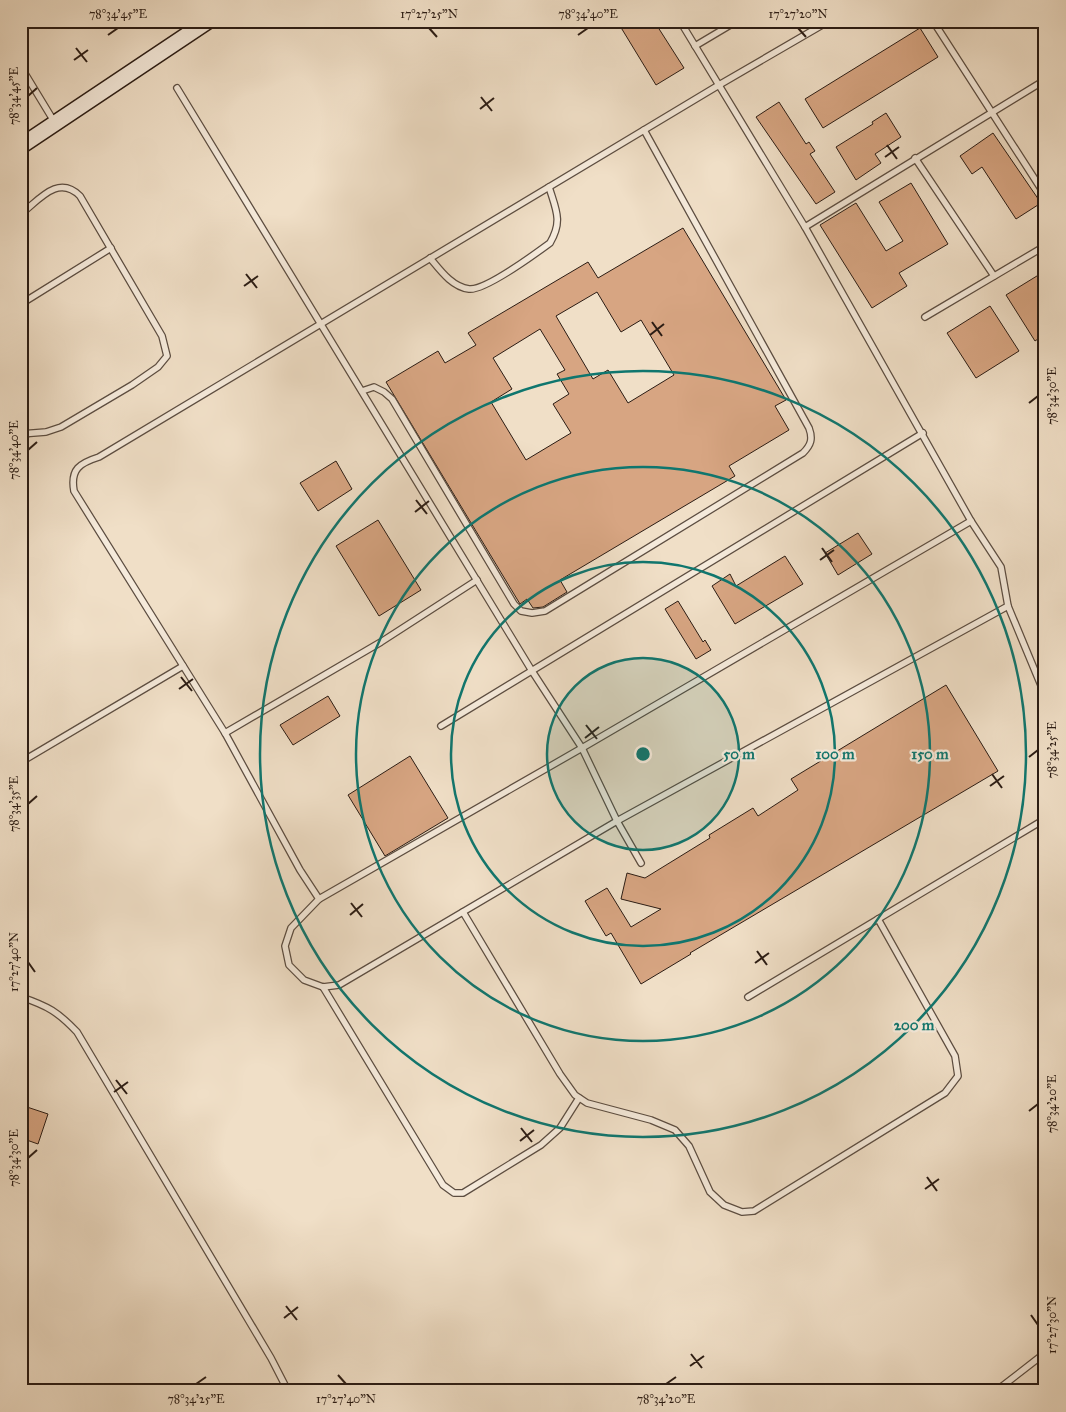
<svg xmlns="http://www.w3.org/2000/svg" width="1066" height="1412" font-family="'IM FELL Great Primer',serif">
<rect width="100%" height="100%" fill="#f0dfc7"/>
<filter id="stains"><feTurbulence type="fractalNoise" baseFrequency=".004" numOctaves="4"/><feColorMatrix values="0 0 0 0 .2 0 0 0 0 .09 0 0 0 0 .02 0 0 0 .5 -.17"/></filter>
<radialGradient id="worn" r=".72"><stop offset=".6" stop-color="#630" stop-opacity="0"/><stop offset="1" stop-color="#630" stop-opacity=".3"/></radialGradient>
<g fill="#d7a582" stroke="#2b1c14" fill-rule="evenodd">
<polygon points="617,21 654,21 684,68 656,85"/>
<polygon points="920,28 938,57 823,128 805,99"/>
<polygon points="779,102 806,144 809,142 815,151 810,154 835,192 816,204 756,117"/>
<polygon points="886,113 901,137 875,154 881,163 856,180 836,147 873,124 872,122"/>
<polygon points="993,133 1041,203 1016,219 982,167 972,174 960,156"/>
<polygon points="911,183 948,244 899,273 907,286 872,308 820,225 856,203 886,251 903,241 879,202"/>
<path d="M683,228L786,400L775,406L789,430L729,466L735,476L560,580L567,592L543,607L533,608L527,599L520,604L386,382L438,351L445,363L476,345L468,333L588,262L598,278ZM597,292L621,332L641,320L674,375L628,403L608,370L593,379L556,316ZM540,329L565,370L557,374L569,394L553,404L571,433L526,460L491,402L512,389L493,358Z"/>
<polygon points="1045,271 1045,334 1035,341 1006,295"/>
<polygon points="990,306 1019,351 976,378 947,333"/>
<polygon points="336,461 352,489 318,511 300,483"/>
<polygon points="378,520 421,590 379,616 336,546"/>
<polygon points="858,533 872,554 838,575 825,553"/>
<polygon points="785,556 803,584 735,624 712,586 730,574 736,586"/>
<polygon points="678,601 703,642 705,640 711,650 696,659 665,609"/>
<polygon points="946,685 998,771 690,953 691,954 641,984 611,933 606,936 585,901 607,888 631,927 661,909 621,899 627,873 645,878 710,838 709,835 753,808 758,816 798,790 791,779"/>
<polygon points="328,696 340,716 293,745 280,725"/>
<polygon points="410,756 448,818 385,856 348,795"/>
<polygon points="21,1105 48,1114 38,1144 21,1138"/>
</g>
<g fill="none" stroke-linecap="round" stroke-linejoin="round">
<g stroke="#5c4d41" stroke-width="8">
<g id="lane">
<path d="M829,21L719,85L99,457C80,463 70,469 74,491L225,733L300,870L319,899L582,748L971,521"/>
<polyline points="933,21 1045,195"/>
<polyline points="695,46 737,21"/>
<polyline points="21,67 55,123"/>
<polyline points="177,88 532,671 582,748 617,821 641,863"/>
<polyline points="915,158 994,276"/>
<path d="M21,214C39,200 58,174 80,196L162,336L167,356L158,367L132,385L61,427L46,432L21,434"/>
<polyline points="805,227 1045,80"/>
<path d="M430,258C440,270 452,287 469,289C485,291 535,254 550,243C563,221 556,210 549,187"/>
<polyline points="21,304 111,248"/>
<polyline points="925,317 1045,246"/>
<path d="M362,391L374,387L384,392L392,399L514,604L521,611L532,613L545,611L803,453C811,445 813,439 809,428L644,130"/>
<polyline points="21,424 27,434"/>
<polyline points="1008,606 1045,695"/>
<polyline points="441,726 923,433"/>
<polyline points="225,733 381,642 477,580"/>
<polyline points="21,762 183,666"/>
<polyline points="319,899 291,928 285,946 289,965 304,980 323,987 339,985 617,821 1008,606 1001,567 971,521 805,227 680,21"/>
<polyline points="463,912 560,1074 575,1095 587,1103 651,1120 675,1130 689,1146 710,1192 724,1205 742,1212 754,1211 945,1093 958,1076 955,1056 878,919"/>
<polyline points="323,987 443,1185 454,1193 463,1193 541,1145 560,1128 579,1098"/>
<path d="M21,997C48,1006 58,1012 77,1032L271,1358L288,1391"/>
<polyline points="748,997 1045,819"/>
<polyline points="996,1391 1045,1353"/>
</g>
</g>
<g stroke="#2b1c14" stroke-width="18">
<polyline id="secondary" points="21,146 208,21"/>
</g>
<use href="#lane" stroke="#f5eadb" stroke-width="5.5"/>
<use href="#secondary" stroke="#f5eadb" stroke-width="15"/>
</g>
<path fill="none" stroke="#2b1c14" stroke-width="2" d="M429,28L437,37M798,28L806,37M108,35L118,28M578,35L588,28M76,48L87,62M74,60L88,50M28,96L37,88M481,97L492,111M480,109L494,98M887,145L897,159M885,157L899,147M246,274L257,288M244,286L258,276M652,322L662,336M650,335L664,324M1029,403L1038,396M28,450L37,442M416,500L427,514M415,512L429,501M822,548L832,562M820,560L834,550M181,677L192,691M179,689L193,679M586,725L597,739M585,738L599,727M1029,757L1038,750M992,774L1002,788M990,786L1004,776M28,804L37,796M351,903L362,917M350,915L363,904M757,951L767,965M28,962L35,972M755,963L769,953M116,1080L127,1094M114,1092L128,1082M1029,1111L1038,1104M521,1128L532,1142M520,1141L534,1130M28,1158L37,1150M927,1177L937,1191M925,1189L939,1179M286,1306L297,1320M1031,1315L1038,1325M284,1318L298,1307M691,1354L702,1368M690,1366L704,1356M338,1375L346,1384M196,1384L206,1377M666,1384L676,1377"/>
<circle cx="643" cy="754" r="96" fill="#0f766e" fill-opacity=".12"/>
<g fill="none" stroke="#0f766e" stroke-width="2.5">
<circle cx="643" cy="754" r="96"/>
<circle cx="643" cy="754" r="192"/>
<circle cx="643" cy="754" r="287"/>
<circle cx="643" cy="754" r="383"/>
</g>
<circle cx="643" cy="754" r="8" fill="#0f766e" stroke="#f5eadb" stroke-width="2.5"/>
<g font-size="15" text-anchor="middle" font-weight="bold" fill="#0f766e" stroke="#f5eadb" stroke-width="4.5" stroke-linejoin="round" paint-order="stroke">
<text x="739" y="759">50 m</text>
<text x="835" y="759">100 m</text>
<text x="930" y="759">150 m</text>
<text x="914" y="1030">200 m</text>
</g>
<rect width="1066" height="1412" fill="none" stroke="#f0dfc7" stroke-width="55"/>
<rect x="28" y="28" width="1010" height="1356" fill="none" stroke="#2b1c14" stroke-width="2"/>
<g font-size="12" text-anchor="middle" fill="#2b1c14">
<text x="118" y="18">78°34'45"E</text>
<text x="429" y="18">17°27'25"N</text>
<text x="588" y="18">78°34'40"E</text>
<text x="798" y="18">17°27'20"N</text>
<text transform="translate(14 96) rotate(-90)" y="4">78°34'45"E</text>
<text transform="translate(1052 396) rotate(-90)" y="4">78°34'30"E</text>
<text transform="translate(14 450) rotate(-90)" y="4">78°34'40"E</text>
<text transform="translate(1052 750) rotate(-90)" y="4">78°34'25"E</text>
<text transform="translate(14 804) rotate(-90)" y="4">78°34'35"E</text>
<text transform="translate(14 962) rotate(-90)" y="4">17°27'40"N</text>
<text transform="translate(1052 1104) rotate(-90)" y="4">78°34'20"E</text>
<text transform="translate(14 1158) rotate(-90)" y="4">78°34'30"E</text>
<text transform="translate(1052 1325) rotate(-90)" y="4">17°27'30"N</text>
<text x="196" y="1403">78°34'25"E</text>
<text x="346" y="1403">17°27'40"N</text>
<text x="666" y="1403">78°34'20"E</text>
</g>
<rect width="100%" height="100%" filter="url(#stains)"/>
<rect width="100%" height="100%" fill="url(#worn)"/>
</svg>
